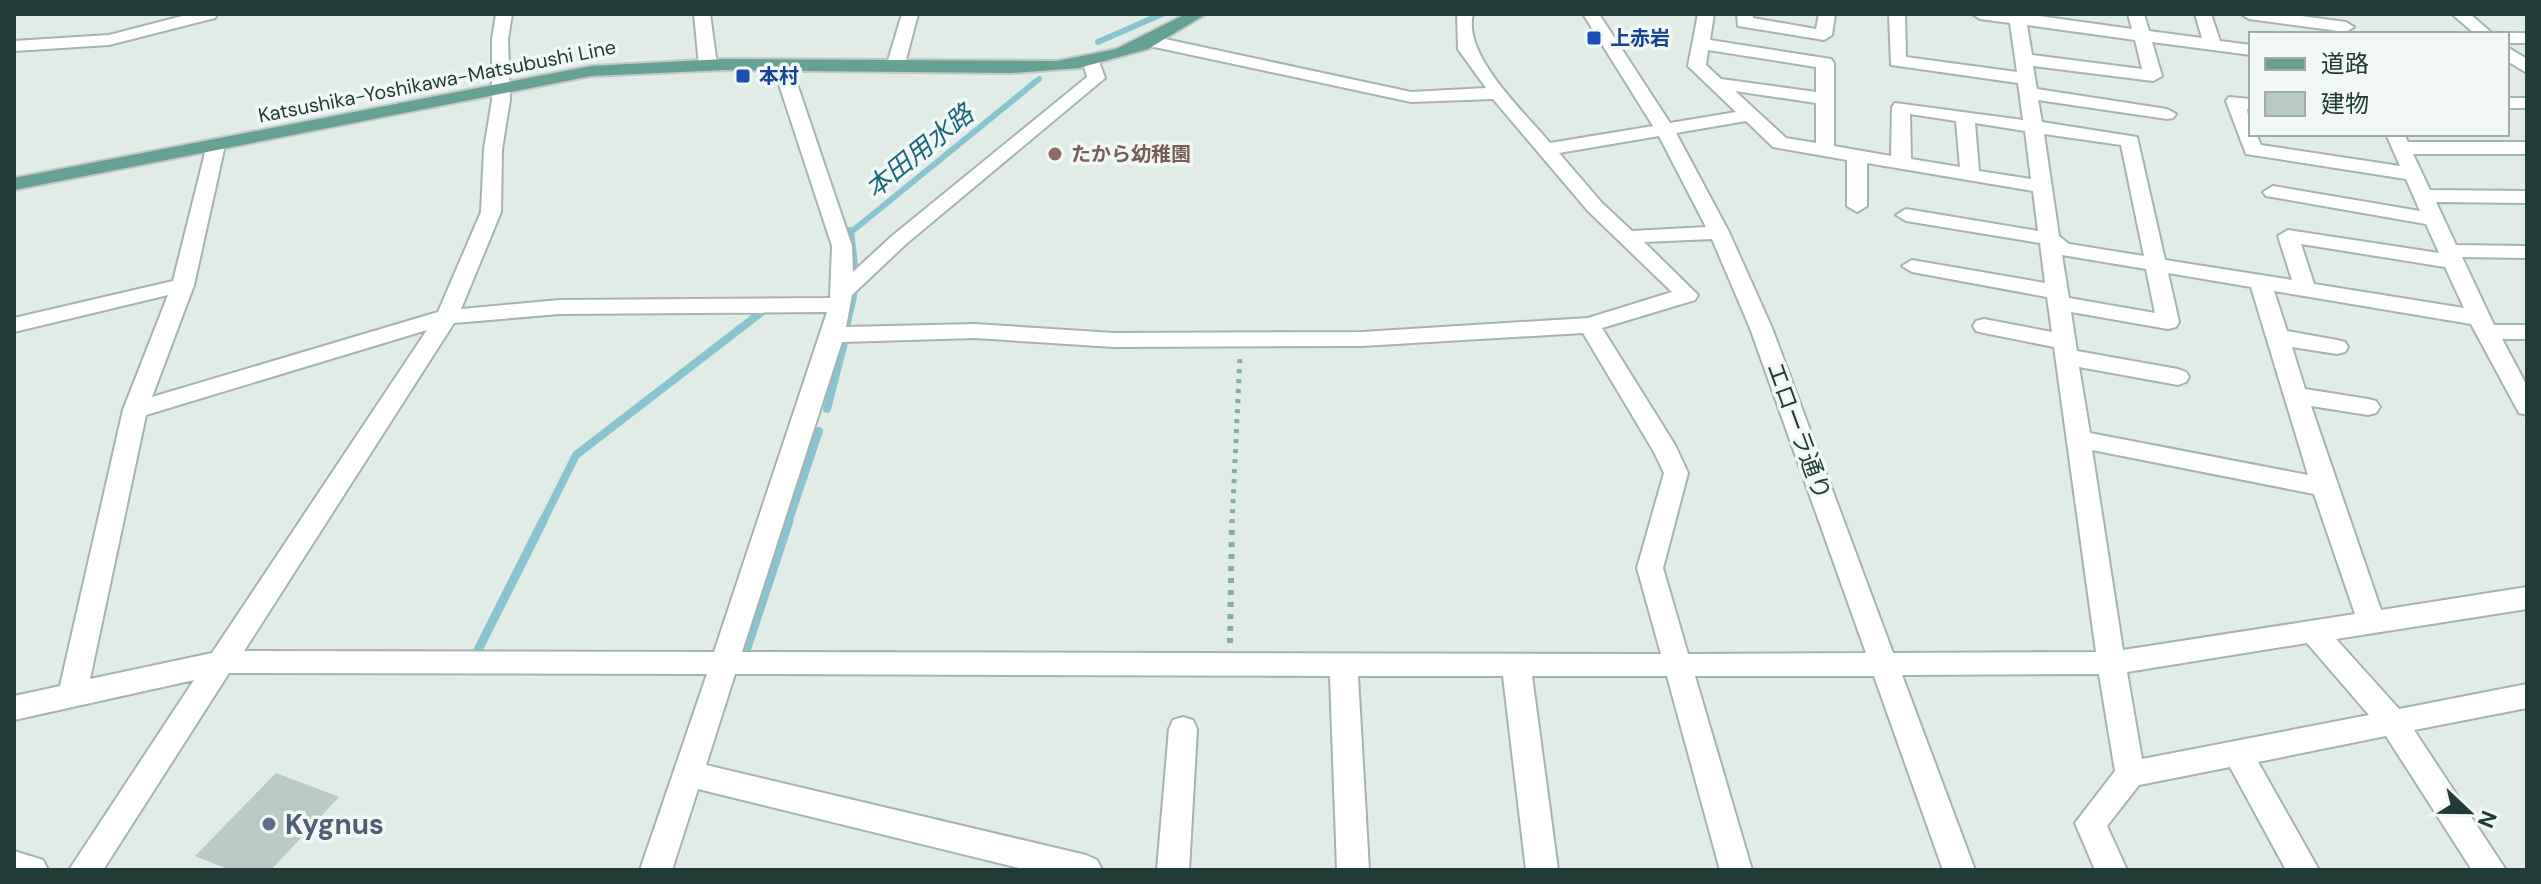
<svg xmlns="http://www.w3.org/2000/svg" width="2541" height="884" font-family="'DM Sans','Noto Sans JP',sans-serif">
<rect width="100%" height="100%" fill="#e1ece7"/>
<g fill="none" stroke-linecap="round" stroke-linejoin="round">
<g stroke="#88c5d1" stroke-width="6">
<polyline points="1098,42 1162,14"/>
<polyline points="850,233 1039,79"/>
</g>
<g stroke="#88c5d1" stroke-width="8">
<polyline points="850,231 854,265"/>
<polyline points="846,328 853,296"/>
<polyline points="827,409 845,339"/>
<polyline points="542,523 576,455 763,311"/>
<polyline points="788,523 819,431"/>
</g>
<g stroke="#88c5d1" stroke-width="9">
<polyline points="478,650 543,521"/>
<polyline points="746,651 789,521"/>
</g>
</g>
<polygon fill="#b9c9c3" points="276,773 339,797 271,870 230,870 195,856"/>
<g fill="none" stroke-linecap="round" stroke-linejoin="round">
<g stroke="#a4b4ae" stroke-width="4">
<g id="minor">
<polygon points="190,14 217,14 215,18 109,45 14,51 14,41 109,35"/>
<path d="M496,14H512L508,39L510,100L502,149L501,212L461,309L559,300L830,298L832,246L773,66L782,61L791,66L852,246L853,272L892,236L1087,77L1082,60L1085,56H1097L1105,78L906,244L852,295L846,327L975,324L1114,333L1362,332L1588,318L1672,292L1588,211L1493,99L1411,102L1145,45L1142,41L1151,36L1411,92L1486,88L1458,49L1457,14H1473C1462,55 1525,113 1550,143L1653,126L1583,14H1599L1670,123L1736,112L1688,66L1698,14H1714L1710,40L1831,59L1834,63V146L1891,156L1892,107L1895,103L2023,120L2018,83L1891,65L1889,14H1905L1906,57L2017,72L2010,23L1980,19L1972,14H2025L2132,29L2128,14H2144L2149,31L2202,38L2195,14H2211L2220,41L2251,45V55L2152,42L2162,76L2153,81L2033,66L2037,89L2167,109L2176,114L2173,118L2167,119L2038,100L2042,122L2137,137L2165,260L2292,280L2278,236L2288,230L2439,253L2426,224L2266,196L2263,192L2273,186L2420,211L2406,179L2246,154L2226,101L2229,97L2251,99V109H2247L2251,134H2256L2261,145L2400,166L2386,134H2404L2408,142H2527V154H2413L2430,190L2527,191V203L2436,202L2456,245L2527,246V258L2462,257L2494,325H2527V339H2502L2527,386V415L2519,413L2471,324L2274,291L2287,331L2337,340L2345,342L2348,347L2345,352L2337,354L2292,347L2305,389L2368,399L2376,401L2380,407L2376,413L2368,415L2311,406L2381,610L2527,587V609L2336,639L2399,709L2527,684V708L2414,730L2506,870H2472L2386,736L2258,762L2319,870H2286L2230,767L2139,785L2107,826L2127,870H2095L2075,823L2115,771L2099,674L1902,675L1975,870H1943L1874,676H1695L1752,870H1720L1667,676H1532L1558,870H1526L1503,676H1358L1369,870H1337L1330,676L735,674L706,765L1086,855L1097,860L1102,870H1027L698,789L672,870H640L707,674L229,673L103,870H69L194,680L14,720V696L60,686L123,410L168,295L14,332V318L173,281L207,145L216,139L225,145L194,285L152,397L438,312L481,212L484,149L492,100V39ZM2027,25L2135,40L2142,69L2032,55ZM1708,50L1816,67V92L1721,79L1706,65ZM1735,91L1816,103V143L1786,138ZM1910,114L1956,121L1960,167L1911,159ZM1746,121L1773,147L1847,160V206L1857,212L1867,206V163L2033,191L2038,231L1906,209L1896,215L1906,221L2040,243L2045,283L1912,260L1902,266L1912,272L2047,297L2052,332L1984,319L1976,321L1973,326L1976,331L1984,333L2054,347L2096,652L1893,653L1772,328L1729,232L1676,133ZM1975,123L2025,131L2031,179L1979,171ZM2044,134L2121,145L2144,256L2069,244L2059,236ZM1659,136L1706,227L1632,231L1602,203L1559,153ZM1712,239L1750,328L1866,653L1688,654L1663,568L1688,473L1675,445L1602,328L1695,300L1698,295L1644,242ZM2301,244L2445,267L2464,308L2314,284ZM2062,255L2146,269L2155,313L2069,298ZM2168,273L2251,287L2308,475L2090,433L2079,367L2178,385L2186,382L2189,377L2186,372L2178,369L2077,351L2071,312L2168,329L2176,327L2179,322ZM827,312L714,652L244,651L454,323L559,314ZM427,330L212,653L90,679L146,415ZM1583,333L1654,452L1664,473L1637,568L1661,654L742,652L842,342L975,338L1114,347L1362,346ZM2092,450L2314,494L2355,614L2123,650ZM2307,643L2369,715L2142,759L2127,672Z"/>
<polygon points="694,14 710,14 717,65 714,69 702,69 699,65"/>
<polygon points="902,14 918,14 904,67 895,72 886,67"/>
<polygon points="1737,14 1753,14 1753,18 1816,29 1819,14 1835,14 1832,35 1824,40 1738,26"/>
<polygon points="2241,14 2286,14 2346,22 2354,27 2346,32 2249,19"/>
<polygon points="2452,14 2470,14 2493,34 2475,34"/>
<polygon points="2507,33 2527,33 2527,43 2507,43 2507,34 2503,34"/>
<polygon points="2507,47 2527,59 2527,73 2507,61"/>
<rect x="2507" y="98" width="20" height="10"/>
<polygon points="1183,717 1193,720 1197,729 1189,870 1157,870 1169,729 1173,720"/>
<polygon points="14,851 43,860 48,870 14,870"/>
</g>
</g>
<g stroke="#c1c8c7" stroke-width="4">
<polygon id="major" points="1186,14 1206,14 1148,49 1079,68 1012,73 724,70 591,76 14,190 14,178 591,66 724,59 1057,61 1116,49"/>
</g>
<polyline stroke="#81b0a2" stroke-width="5" stroke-dasharray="4 6" stroke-linecap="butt" points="1232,523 1240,357"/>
<polyline stroke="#81b0a2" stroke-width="6" stroke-dasharray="5 7" stroke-linecap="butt" points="1230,643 1232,521"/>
<use href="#minor" fill="#fff" fill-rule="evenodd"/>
<use href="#major" fill="#65a293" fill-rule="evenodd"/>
</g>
<g fill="#1a4fb4" stroke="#f1f8f5" stroke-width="3">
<rect x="1586" y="30" width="16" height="16" rx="4"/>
<rect x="735" y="68" width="16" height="16" rx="4"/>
</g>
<circle fill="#8d6e63" stroke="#f1f8f5" stroke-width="3" cx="1055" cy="154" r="8"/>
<circle fill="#5c6f8a" stroke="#f1f8f5" stroke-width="3" cx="269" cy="824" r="8"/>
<g text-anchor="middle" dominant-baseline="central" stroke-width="7" stroke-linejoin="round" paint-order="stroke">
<g font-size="20" font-weight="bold" fill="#164399" stroke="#f1f8f5" text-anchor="start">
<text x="1610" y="38">上赤岩</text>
<text x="759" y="76">本村</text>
</g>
<g font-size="20" fill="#213c36" stroke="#f1f8f5">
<text transform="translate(437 81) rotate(-11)">Katsushika-Yoshikawa-Matsubushi Line</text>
</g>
<g font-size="20" font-weight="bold" fill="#785e54" stroke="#f1f8f5" text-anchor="start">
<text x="1071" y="154">たから幼稚園</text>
</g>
<g font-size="24" fill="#213c36" stroke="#f1f8f5">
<text transform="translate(1799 431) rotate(70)">エローラ通り</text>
</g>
<g font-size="26" font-style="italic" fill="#1b6779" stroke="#f1f8f5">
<text transform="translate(919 151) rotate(-39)">本田用水路</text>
</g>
<g font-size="28" font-weight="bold" fill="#4e5e75" stroke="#f1f8f5" text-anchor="start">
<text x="285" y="824">Kygnus</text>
</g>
</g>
<rect width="2541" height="884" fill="none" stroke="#213c36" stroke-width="32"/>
<rect x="2249" y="32" width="260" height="104" fill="#f1f8f5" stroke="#9eada9" stroke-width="2"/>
<rect x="2265" y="58" width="40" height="12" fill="#65a293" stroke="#9eada9" stroke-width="2"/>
<text x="2321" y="72" font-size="24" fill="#213c36">道路</text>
<rect x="2265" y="92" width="40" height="24" fill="#b9c9c3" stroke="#9eada9" stroke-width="2"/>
<text x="2321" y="112" font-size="24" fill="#213c36">建物</text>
<g transform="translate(2469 812) rotate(112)" stroke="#f1f8f5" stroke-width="6" paint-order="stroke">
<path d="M0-6L14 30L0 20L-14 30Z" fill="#213c36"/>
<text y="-12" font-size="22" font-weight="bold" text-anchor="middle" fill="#213c36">N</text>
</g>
</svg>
